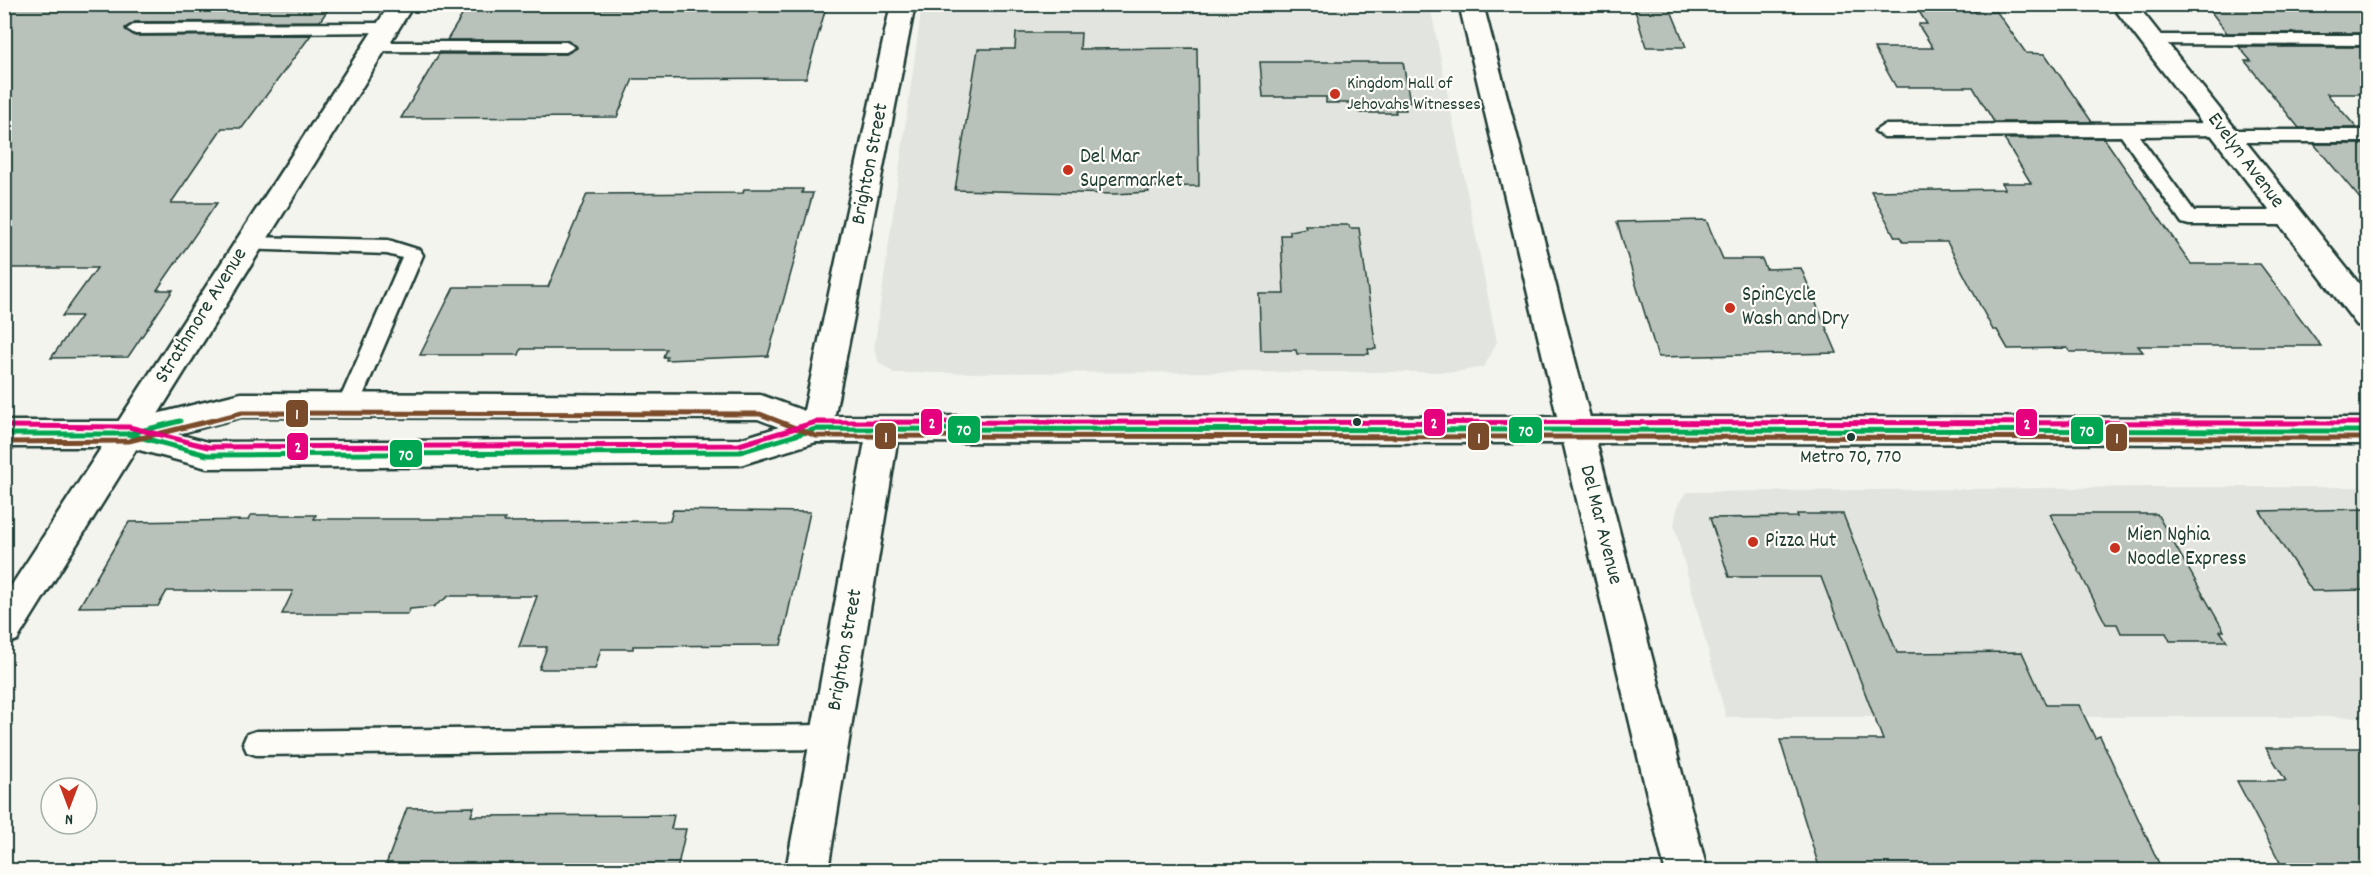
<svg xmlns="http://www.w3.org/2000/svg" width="2372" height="875" font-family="Dekko,sans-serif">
<rect width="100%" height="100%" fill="#f4f4ef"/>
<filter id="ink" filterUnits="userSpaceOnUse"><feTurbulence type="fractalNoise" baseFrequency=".0167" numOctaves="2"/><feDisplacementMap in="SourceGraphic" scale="12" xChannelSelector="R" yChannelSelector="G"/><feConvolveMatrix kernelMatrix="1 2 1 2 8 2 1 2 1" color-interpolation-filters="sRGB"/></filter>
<g filter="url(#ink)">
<g fill="#e2e5df">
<polygon points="922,5 1430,5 1497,342 1484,367 1456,372 894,373 879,363 874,349"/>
<polygon points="2148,487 2367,487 2367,717 1726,717 1674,525 1678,505 1686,492"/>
</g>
<g fill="#b9c1bb" stroke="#1f3d34" stroke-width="1.5">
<polygon points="4,4 332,4 320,21 135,22 125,28 135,36 311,35 242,128 222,128 171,203 217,203 157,290 173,290 128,357 51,358 81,316 62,316 97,268 4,268"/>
<polygon points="669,4 827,4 806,78 633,79 617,117 401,118 439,54 566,54 577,48 566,40 447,40 466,9 668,8"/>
<polygon points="2206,5 2367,5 2367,33 2227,33"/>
<polygon points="1634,7 1670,8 1686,47 1646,47"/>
<polygon points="1974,9 1976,13 1997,12 2026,53 2045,54 2092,122 1994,122 1973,87 1896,87 1874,48 1933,48 1919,26 1919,24 1927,24 1918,10"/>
<polygon points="1016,33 1081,33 1080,49 1197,48 1199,186 1148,187 1149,192 1115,194 955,190 978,49 1015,49"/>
<polygon points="2239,47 2367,47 2367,94 2327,94 2357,128 2299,128 2245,61 2251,61"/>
<polygon points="1260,62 1403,62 1410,102 1404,102 1406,110 1395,110 1396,113 1360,113 1358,103 1326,103 1326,97 1263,97"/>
<polygon points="2104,138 2191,264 2260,264 2321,346 2138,346 2143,352 2070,352 2067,348 2008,349 1997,330 1993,330 1947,242 1903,242 1900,237 1895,237 1871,191 2005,189 2002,183 2031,183 2004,139"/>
<polygon points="2314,144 2367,144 2367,207"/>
<polygon points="744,189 803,189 802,193 813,193 768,356 666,360 667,357 663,357 666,349 521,349 519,355 420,355 454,287 548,287 587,194 743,193"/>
<polygon points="1706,220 1723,259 1762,259 1766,269 1801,268 1837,353 1658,357 1617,222"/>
<polygon points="1305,225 1349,225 1350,228 1359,228 1376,349 1368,349 1369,354 1297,354 1296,350 1261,350 1259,294 1284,294 1281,235 1290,235 1290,231 1306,228"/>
<polygon points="2367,509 2367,590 2312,591 2260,511"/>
<polygon points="673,510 810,512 781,645 633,646 633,649 601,649 595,669 539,669 547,647 519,647 537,596 449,596 433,607 410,609 408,614 282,614 293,591 167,591 158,606 79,607 129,522 248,520 251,515 316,515 314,519 505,519 504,522 670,521"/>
<polygon points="1797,514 1843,514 1897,653 2022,652 2046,705 2079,705 2095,738 2100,736 2162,870 1820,870 1780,740 1883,740 1821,577 1729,577 1710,518 1798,517"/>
<polygon points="2050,514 2157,514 2224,631 2220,631 2227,641 2170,641 2166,633 2121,633 2117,624 2106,624"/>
<polygon points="2266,748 2367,748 2367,870 2284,870 2237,781 2286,781"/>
<polygon points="474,807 471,816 674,815 671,829 686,829 677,870 384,870 407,808"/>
</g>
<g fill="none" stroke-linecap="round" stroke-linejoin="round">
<g stroke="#1f3d34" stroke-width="5">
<g id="service">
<polygon points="387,23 395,28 393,32 135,34 127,29 135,24"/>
<polygon points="2151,35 2368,35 2368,45 2145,44 2142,40 2145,36"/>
<polygon points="374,42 566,42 575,47 566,52 368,51 365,47 368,43"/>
<polygon points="2222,123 2228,125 2230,130 2368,130 2368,142 2227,142 2221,140 2219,135 2139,136 2194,211 2289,211 2296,213 2299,218 2296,223 2289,225 2189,225 2182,223 2121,136 1884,137 1875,131 1884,125"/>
<polygon points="248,237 388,240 420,250 423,255 356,412 348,414 340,412 337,406 402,258 387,254 241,249 238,244 241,239"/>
<polygon points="830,725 839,728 843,737 839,746 830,749 256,755 247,752 243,743 247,734 256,731"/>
</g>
</g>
<g stroke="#1f3d34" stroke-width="5">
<g id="minor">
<polygon points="390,4 414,4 17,640 4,645 4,597"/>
<polygon points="891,4 915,4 832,429 828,438 816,442 804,438 800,429"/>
<polygon points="2111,4 2136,4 2368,295 2368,328 2357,325"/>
<polygon points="883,417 895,421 899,430 828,870 786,870 867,430 871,421"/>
</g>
</g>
<g stroke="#1f3d34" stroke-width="5">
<polygon id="secondary" points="1459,4 1483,4 1707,870 1665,870"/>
</g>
<g stroke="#1f3d34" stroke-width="5">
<path id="primary" d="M241,393L761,395L818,416L2368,418V444L816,442L740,465L207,468L128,447H4V421H128ZM241,417L758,419L779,427L740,439L207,442L177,434Z"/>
</g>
<use href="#service" fill="#fdfcf7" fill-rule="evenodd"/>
<use href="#minor" fill="#fdfcf7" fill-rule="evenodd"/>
<use href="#secondary" fill="#fdfcf7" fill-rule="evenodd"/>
<use href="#primary" fill="#fdfcf7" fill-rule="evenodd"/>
<g stroke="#fdfcf7" stroke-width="10">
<g id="bus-1">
<polyline points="4,434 128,434 180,421"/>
<polyline points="128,434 207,455 740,452 816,429 2368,431"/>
</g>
</g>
<g stroke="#fdfcf7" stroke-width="10">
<polyline id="bus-2" points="4,442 129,441 242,413 760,414 816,436 2368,438"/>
</g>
<g stroke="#fdfcf7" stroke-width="10">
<polyline id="bus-3" points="4,426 129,427 208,447 739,445 816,422 2368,423"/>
</g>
<use href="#bus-1" stroke="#00a651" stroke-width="5"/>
<use href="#bus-2" stroke="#7a4b2a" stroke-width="5"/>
<use href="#bus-3" stroke="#e5007d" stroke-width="5"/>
</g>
</g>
<g fill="#c8321e" stroke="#fdfcf7" stroke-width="2">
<circle cx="1335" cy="94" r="6"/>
<circle cx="1068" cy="170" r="6"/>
<circle cx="1730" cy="308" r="6"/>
<circle cx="1753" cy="542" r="6"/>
<circle cx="2115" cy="548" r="6"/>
</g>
<g fill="#1f3d34" stroke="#fdfcf7" stroke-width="2">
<circle cx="1357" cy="422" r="5"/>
<circle cx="1851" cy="437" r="5"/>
</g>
<g text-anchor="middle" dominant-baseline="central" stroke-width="4.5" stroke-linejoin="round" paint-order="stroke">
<g font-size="18" fill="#1f3d34" stroke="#fdfcf7" text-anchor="start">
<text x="1347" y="84">Kingdom Hall of<tspan x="1347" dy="21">Jehovahs Witnesses</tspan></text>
</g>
<g font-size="20" fill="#1f3d34" stroke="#fdfcf7">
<text x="1851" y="458">Metro 70, 770</text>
</g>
<g font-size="21" fill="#1f3d34" stroke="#fdfcf7" text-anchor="start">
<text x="1080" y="158">Del Mar<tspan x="1080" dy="24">Supermarket</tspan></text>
<text x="1742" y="296">SpinCycle<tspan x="1742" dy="24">Wash and Dry</tspan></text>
<text x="2127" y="536">Mien Nghia<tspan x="2127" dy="24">Noodle Express</tspan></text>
<text x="1765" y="542">Pizza Hut</text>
</g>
<g font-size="21" fill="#1f3d34" stroke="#fdfcf7">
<text transform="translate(2245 161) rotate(53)">Evelyn Avenue</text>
<text transform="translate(871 164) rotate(-79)">Brighton Street</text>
<text transform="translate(202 316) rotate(-58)">Strathmore Avenue</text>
<text transform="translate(1600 525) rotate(76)">Del Mar Avenue</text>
<text transform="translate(846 650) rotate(-80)">Brighton Street</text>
</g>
</g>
<g stroke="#fdfcf7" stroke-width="2">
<rect x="285" y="399" width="24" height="29" rx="6" fill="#7a4b2a"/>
<rect x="920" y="408" width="23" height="28" rx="6" fill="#e5007d"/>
<rect x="1423" y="408" width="23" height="29" rx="6" fill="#e5007d"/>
<rect x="2015" y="408" width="23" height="29" rx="6" fill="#e5007d"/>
<rect x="947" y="415" width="34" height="29" rx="6" fill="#00a651"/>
<rect x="1508" y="416" width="35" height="28" rx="6" fill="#00a651"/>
<rect x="2070" y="416" width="34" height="29" rx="6" fill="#00a651"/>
<rect x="874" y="422" width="23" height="28" rx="6" fill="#7a4b2a"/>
<rect x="1467" y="422" width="23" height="29" rx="6" fill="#7a4b2a"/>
<rect x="2105" y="423" width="23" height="29" rx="6" fill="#7a4b2a"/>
<rect x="286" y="432" width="23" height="29" rx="6" fill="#e5007d"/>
<rect x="389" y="439" width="34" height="29" rx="6" fill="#00a651"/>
</g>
<g font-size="16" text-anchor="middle" font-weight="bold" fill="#fff">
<text x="297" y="419">1</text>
<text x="932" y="428">2</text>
<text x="1434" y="428">2</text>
<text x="2027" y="429">2</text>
<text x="964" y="435">70</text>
<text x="1526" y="436">70</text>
<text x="2087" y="436">70</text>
<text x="886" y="442">1</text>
<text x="1479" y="443">1</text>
<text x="2117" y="443">1</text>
<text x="298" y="452">2</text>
<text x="406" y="460">70</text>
</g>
<rect width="2372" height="875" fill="none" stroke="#fdfcf7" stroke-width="24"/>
<rect x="12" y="12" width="2348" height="851" fill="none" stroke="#1f3d34" stroke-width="2" filter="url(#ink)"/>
<g transform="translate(69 806) rotate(180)"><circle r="28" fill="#fdfcf7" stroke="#a4b0a9" stroke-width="1.5"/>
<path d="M0-4.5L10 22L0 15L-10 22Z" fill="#c8321e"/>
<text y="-9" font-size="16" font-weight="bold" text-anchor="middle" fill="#1f3d34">N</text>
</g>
</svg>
